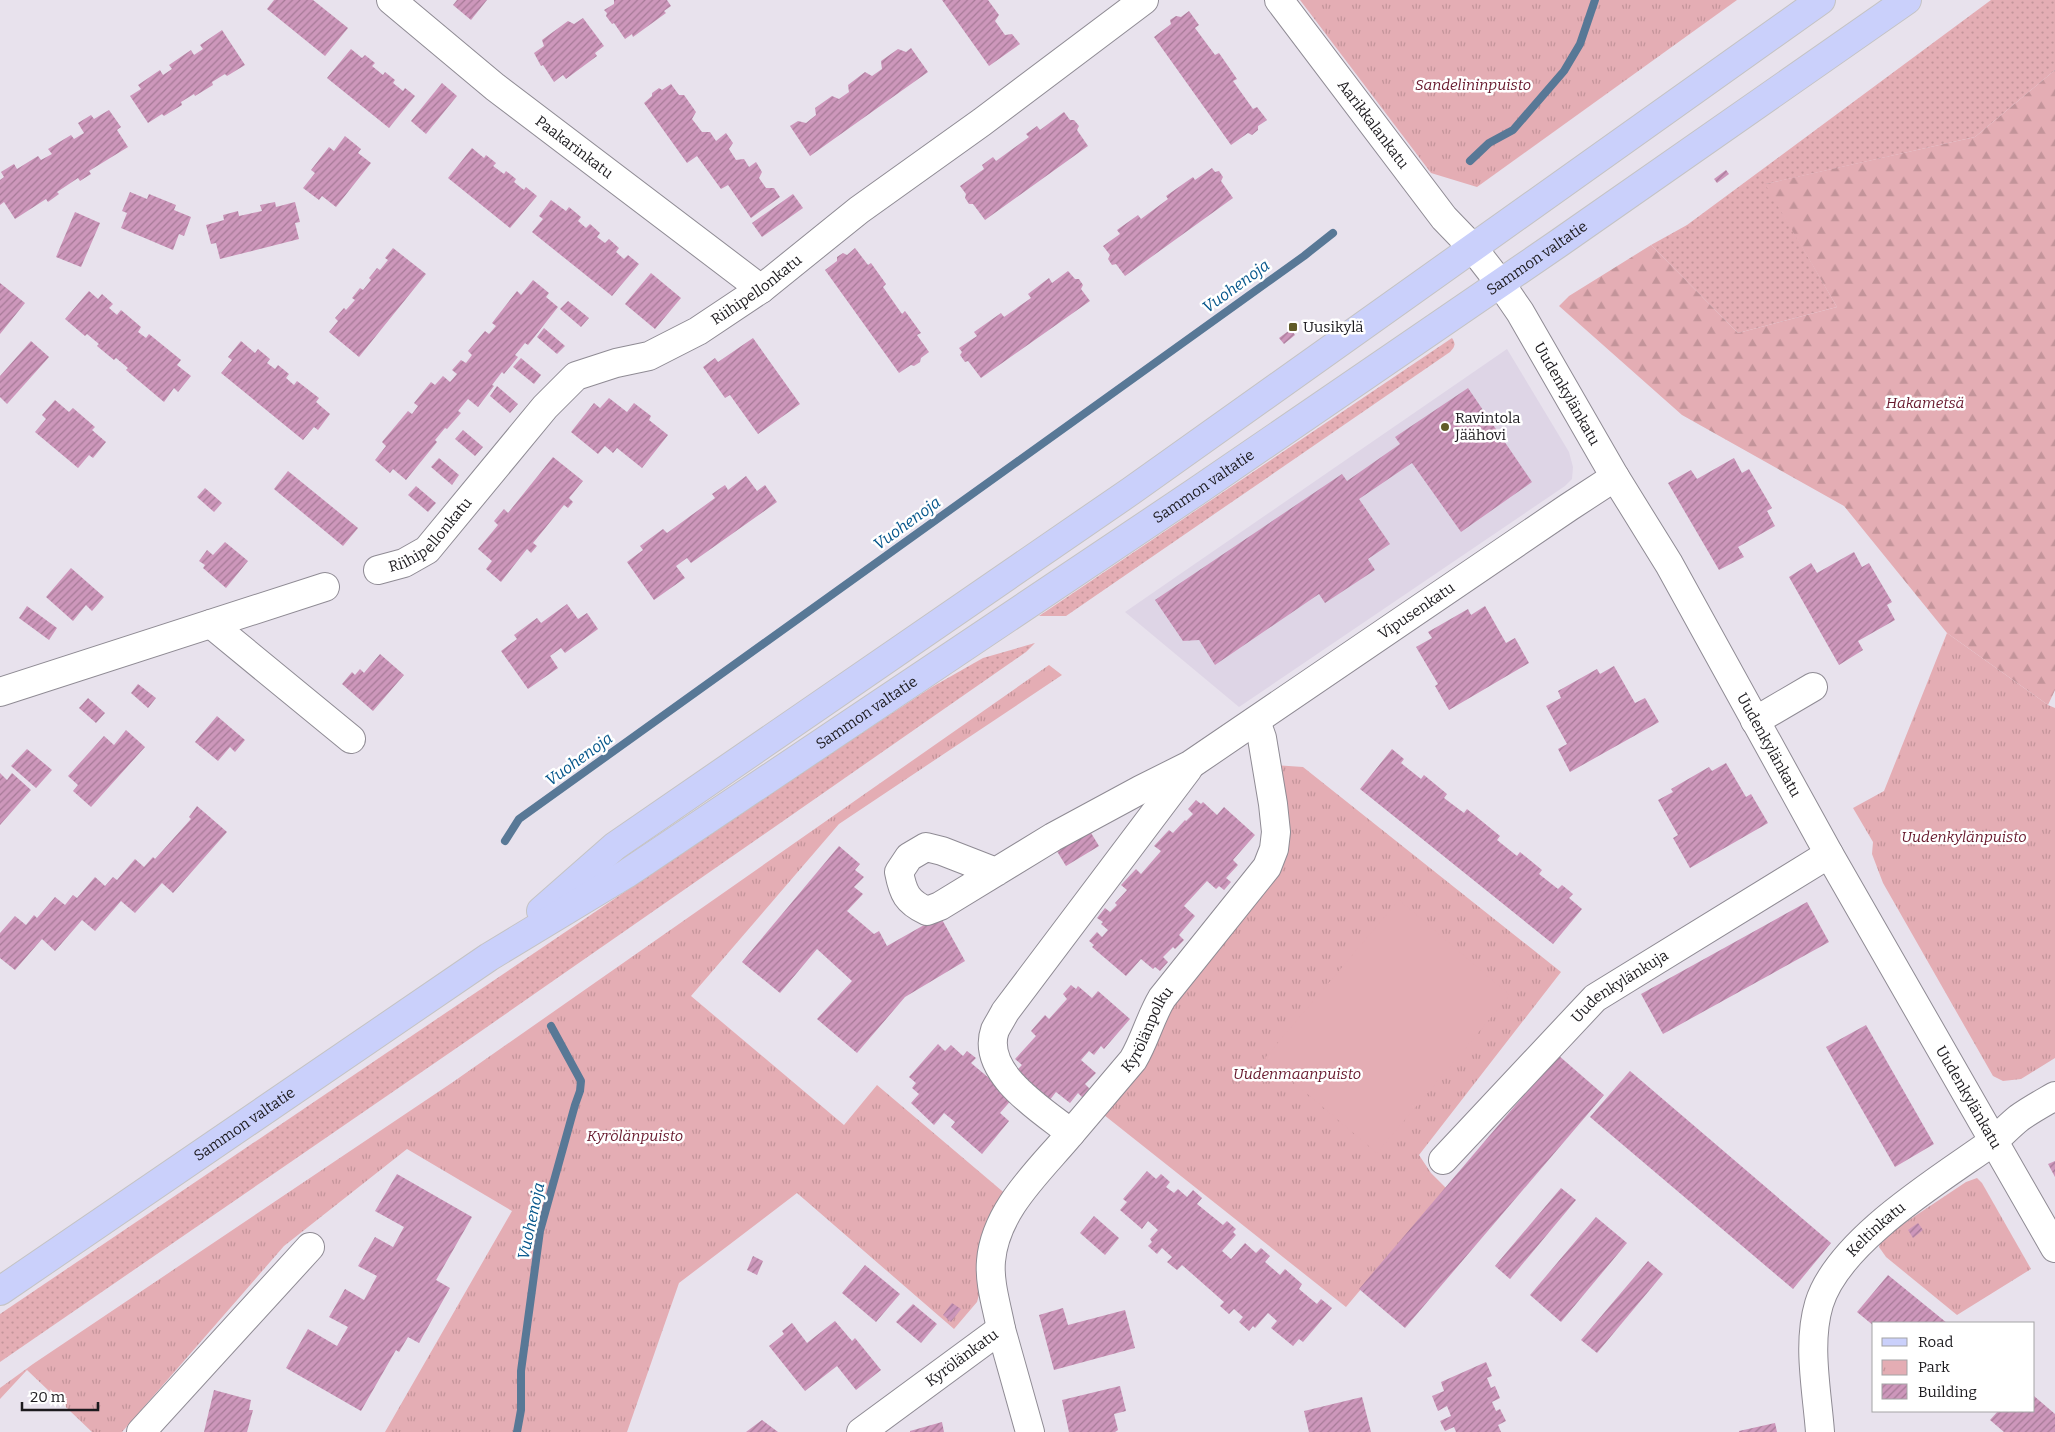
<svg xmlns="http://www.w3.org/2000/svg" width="2055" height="1432" font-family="Bitter,serif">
<defs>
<pattern id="grass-dots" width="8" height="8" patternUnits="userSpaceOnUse" patternTransform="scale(1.25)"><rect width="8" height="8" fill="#e4adb4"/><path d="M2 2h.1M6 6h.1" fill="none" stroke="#c3949a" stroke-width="1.8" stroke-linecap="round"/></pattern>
<pattern id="forest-firs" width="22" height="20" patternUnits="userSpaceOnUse" patternTransform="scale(1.25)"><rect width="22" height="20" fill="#e4adb4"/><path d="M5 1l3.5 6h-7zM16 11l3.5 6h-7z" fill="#c3949a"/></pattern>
<pattern id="park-tufts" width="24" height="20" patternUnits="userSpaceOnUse" patternTransform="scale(1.25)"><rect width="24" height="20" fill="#e4adb4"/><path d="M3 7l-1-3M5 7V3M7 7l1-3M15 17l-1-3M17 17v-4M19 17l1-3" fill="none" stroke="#c3949a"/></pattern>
<pattern id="building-hatch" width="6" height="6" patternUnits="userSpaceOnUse" patternTransform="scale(1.25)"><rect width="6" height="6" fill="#cd97bb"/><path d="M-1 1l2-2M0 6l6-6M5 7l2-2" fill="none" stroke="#a67a97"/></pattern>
</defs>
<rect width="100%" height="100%" fill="#e8e2ed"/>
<polygon fill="#ded5e6" points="1507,349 1569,452 1573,467 1572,479 1565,486 1239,707 1125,612"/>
<g fill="url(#grass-dots)">
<polygon points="1991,0 2055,0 2055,70 1975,137 1766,184 1837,307 1738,333 1651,245 1687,225"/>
<path d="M1452,338C1456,344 1455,347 1450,352L1066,616H1039Z"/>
<polygon points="1035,643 1026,652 474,1036 0,1362 0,1314 786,783 932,687 983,658"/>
</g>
<polygon fill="url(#forest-firs)" points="2055,70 2055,690 2048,705 1947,633 1844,506 1682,415 1559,306 1569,296 1651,245 1738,333 1837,307 1765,184 1975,137"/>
<g fill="url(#park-tufts)">
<polygon points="1300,0 1737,0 1477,187 1431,173"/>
<polygon points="1947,633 2048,705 2055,708 2055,1058 2021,1079 2003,1081 1993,1076 1883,883 1872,854 1873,842 1853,808 1884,791"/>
<polygon points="1049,665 1062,675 839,824 691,996 844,1125 877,1085 1008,1196 977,1302 954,1329 797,1193 679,1283 627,1432 385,1432 512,1211 407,1149 284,1246 122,1432 92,1432 27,1370 0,1399 0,1388 33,1364 453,1082"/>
<polygon points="1274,765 1303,767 1561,972 1419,1155 1431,1173 1446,1188 1346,1307 1099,1111 1162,1008 1260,891"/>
<polygon points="1977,1178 1982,1183 2031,1269 1957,1315 1886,1257 1879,1247 1880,1243 1888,1234 1966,1182"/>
</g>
<polygon fill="#e4adb4" points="1399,900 1510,995 1377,1153 1265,1058"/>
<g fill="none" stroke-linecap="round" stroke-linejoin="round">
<g stroke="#587896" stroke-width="8">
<polyline points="1470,161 1489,143 1513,130 1564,71 1580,44 1595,0"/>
<polyline points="505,841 519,819 1304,256 1333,233"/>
<polyline points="517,1432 521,1410 521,1371 540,1231 575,1105 580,1091 581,1081 551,1026"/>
</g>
</g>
<g fill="url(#building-hatch)">
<polygon points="274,0 313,0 348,28 325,56 267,9"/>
<polygon points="457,0 487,0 471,20 453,5"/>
<polygon points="614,0 667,0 671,6 664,11 666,13 633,37 632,34 625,39 614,23 612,24 606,16 607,13 604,10 614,4"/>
<polygon points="942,0 988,0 999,15 995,21 1005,35 1012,34 1020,44 989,66"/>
<polygon points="1189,11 1199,25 1195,28 1215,55 1219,53 1237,79 1233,81 1253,109 1257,107 1267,120 1258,126 1258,130 1252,135 1248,133 1231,145 1154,37 1171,24 1170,20 1176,16 1181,17"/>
<polygon points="583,18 604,46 595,53 597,56 566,79 563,75 554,82 543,65 541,66 534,53 544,46 542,40 568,21 574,24"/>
<polygon points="222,30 245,65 227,76 225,74 212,82 213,85 195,96 194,94 181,102 182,105 164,116 162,114 148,123 130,96 141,89 138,85 160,70 163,75 172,69 169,65 191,50 194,55 203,49 200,45"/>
<polygon points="911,48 928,72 810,156 790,126 798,121 806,123 816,115 815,108 832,96 839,99 849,92 848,85 865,72 872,76 882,69 881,61 898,49 906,52"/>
<polygon points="351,49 362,58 365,55 375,63 372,66 383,75 385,72 395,80 393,83 403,91 405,88 415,96 389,128 327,78"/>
<polygon points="442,83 457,96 426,134 411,121"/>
<polygon points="671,84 679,95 684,95 696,112 692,119 702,132 710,132 716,141 726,133 733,143 729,149 736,160 744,159 749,167 756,162 762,172 759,178 766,188 774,188 780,197 751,218 728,185 721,189 697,156 687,163 644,103 652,96 652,93 659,88 662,90"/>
<polygon points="109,110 121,127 117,130 128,147 89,171 91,174 80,181 78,178 57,192 59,194 48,202 46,199 15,219 4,202 0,205 0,180 4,177 1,172 14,164 17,169 38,156 41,160 52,154 48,149 71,135 74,139 84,133 78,123 91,115 94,119"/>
<polygon points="1064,112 1070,120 1074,120 1079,126 1077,130 1088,146 985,220 973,204 969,204 965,198 966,194 960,186 984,169 982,165 993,157 996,161 1029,137 1026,134 1037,126 1040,130"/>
<polygon points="345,136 361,149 358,153 371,163 336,207 322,196 319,200 303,188 315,173 311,170 329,147 334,151"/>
<polygon points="472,148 484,158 486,155 496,163 493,166 504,174 506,171 516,179 514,182 524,190 526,187 537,196 510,228 448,178"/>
<polygon points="1212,168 1215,172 1219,171 1223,177 1221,181 1233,198 1125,276 1116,264 1112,265 1108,259 1110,255 1103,246 1120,234 1117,230 1138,215 1141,219 1168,199 1166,196 1193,177 1195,180"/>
<polygon points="1726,170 1729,174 1717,183 1714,179"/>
<polygon points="130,192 147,199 149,194 176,205 174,210 191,217 184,236 179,234 173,250 121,228 127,213 122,211"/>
<polygon points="793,194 803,208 762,237 752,223"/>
<polygon points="551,200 566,211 569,207 581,217 578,221 586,228 590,224 600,233 597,237 605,243 609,239 619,248 616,252 624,259 628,255 639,264 612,296 532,232 543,219 539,216"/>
<polygon points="275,202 276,207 295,202 300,222 295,223 299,239 220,259 216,243 211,244 206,225 224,220 223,215 238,211 239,216 262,211 260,205"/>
<polygon points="75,212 100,223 81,267 56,257"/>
<polygon points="393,248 426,274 359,357 329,332 338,321 335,318 344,308 346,310 355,300 352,298 360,288 363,290 371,280 369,278 377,268 380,270 388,260 385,258"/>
<polygon points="855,248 868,265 871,263 886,284 883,287 902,314 905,311 921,333 917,335 929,352 921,358 920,362 914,366 911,365 899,373 825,270 837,261 837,257 843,253 847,255"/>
<polygon points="1068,271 1075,279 1079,279 1083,285 1081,289 1090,301 981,378 968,361 965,362 960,355 962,352 959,348 977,336 974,332 1001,313 1004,317 1031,298 1028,294 1049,278 1052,283"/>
<polygon points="651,273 681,298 655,329 625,304"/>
<polygon points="533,280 549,293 546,297 558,307 528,345 525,343 515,355 518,357 504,374 502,372 492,385 494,386 478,407 468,399 458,411 461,413 447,429 445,428 435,440 437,442 406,480 393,469 390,473 375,460 386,446 382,442 408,411 412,414 418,406 414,403 431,382 435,385 443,376 450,382 457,374 452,370 461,360 466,363 472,355 468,351 485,331 489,334 496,326 492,323 517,291 521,295"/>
<polygon points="0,283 25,303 0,334"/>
<polygon points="89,291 98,299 102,294 113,304 109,308 117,315 121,310 141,327 138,332 146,338 149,334 181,360 177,365 191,376 178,392 174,388 164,402 126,370 128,368 116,358 114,360 97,346 99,344 87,334 85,336 65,319"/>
<polygon points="568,301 589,318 581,327 560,309"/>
<polygon points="544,328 565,346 557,354 537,337"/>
<polygon points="1291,329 1295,335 1284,344 1279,338"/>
<polygon points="753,338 800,404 758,434 730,395 725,398 703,367 715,358 718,362"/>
<polygon points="31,341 49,357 7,404 0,397 0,376"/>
<polygon points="241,341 255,353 258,349 270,359 267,363 275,369 278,365 289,374 286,378 294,385 297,381 319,398 316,402 330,414 318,430 314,427 303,440 221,373 232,360 228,357"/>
<polygon points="521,358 541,375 534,384 513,367"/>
<polygon points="497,386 518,404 510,413 490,396"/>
<polygon points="1468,388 1532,482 1461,532 1412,463 1359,499 1390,544 1368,559 1375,570 1325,603 1319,594 1215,665 1199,640 1183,641 1155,600 1342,474 1347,481 1400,444 1395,437"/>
<polygon points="609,398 627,412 634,403 651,416 649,420 668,435 642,468 617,448 613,453 605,446 598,454 571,432 594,403 600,408"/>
<polygon points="55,400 69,412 73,408 95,427 92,430 106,442 93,458 89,455 78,468 35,432 46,419 42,415"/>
<polygon points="463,430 483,447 475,456 455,439"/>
<polygon points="553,457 583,481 569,498 573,502 568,508 564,505 533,543 537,546 531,553 527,549 501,582 486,569 492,561 478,549 498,525 494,521 504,509 508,513"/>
<polygon points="439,458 459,475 452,485 431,467"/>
<polygon points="1734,458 1742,473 1749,469 1772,508 1767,511 1775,526 1738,547 1744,557 1719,570 1668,483 1691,470 1697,479"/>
<polygon points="288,471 358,528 343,546 274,489"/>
<polygon points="746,476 757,491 765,485 777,502 691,563 687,558 676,566 685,578 654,600 627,562 643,550 640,546 663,529 667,533 715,498 712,494 725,485 728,490"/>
<polygon points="416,486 436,503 428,512 408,495"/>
<polygon points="205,488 222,503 214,512 197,497"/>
<polygon points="225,542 248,561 226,588 203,568 205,565 199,561 207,550 213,555"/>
<polygon points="1854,552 1862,567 1869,563 1892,602 1887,605 1895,620 1858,641 1863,650 1839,665 1789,577 1811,563 1817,573"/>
<polygon points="71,568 104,597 92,611 86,605 73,621 46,597"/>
<polygon points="567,604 578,619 587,613 598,629 565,653 561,648 550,656 558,668 528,689 501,651 517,639 514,635 537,618 541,623"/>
<polygon points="27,606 57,628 49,640 19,618"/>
<polygon points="1485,606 1506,643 1515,638 1529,663 1449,710 1435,686 1438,684 1416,647 1432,638 1428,632 1468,609 1471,615"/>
<polygon points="380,654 404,675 373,711 342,684 352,672 355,675 360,669 364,673"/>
<polygon points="1614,666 1635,703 1645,698 1659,722 1570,772 1558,749 1567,744 1546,706 1561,698 1558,691 1597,669 1600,674"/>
<polygon points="138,684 156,698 148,708 131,693"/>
<polygon points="88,698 105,713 96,723 79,708"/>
<polygon points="217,716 245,740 235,752 230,747 218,761 195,742"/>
<polygon points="126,730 145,747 91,807 73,791 78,785 68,776 104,736 114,745"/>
<polygon points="27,749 52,770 36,788 11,766"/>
<polygon points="1392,749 1404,759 1401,763 1421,779 1424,775 1447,794 1444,798 1464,813 1467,809 1500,836 1497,840 1517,856 1520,852 1542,870 1539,874 1558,889 1562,885 1573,894 1569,898 1582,909 1553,944 1360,789"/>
<polygon points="1726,763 1746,797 1751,794 1768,823 1690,868 1673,838 1678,835 1658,800 1673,792 1671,789 1709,767 1712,771"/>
<polygon points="0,773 7,780 12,773 31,790 0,825"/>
<polygon points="1196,800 1201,804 1203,802 1217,815 1224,807 1255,835 1233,860 1238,865 1226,878 1231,882 1224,890 1219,886 1216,889 1207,881 1184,906 1195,916 1179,935 1184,940 1175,949 1173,947 1163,957 1168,962 1160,971 1155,967 1153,969 1141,959 1126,976 1092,947 1094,945 1089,941 1097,932 1102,937 1108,930 1101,924 1103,922 1097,918 1105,908 1110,912 1117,905 1115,903 1127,890 1121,885 1136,869 1141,874 1161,851 1154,846 1169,830 1173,833 1185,820 1186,821 1193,814 1188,809"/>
<polygon points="197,806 227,832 173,893 162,883 135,913 121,901 95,931 82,920 55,951 42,939 15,970 0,958 0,933 15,916 26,925 34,915 37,918 55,897 65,905 73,895 77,898 95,877 105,886 113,877 117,880 135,859 144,867 153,857 155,859 191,819 189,817"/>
<polygon points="1088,828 1099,846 1066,866 1055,848"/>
<polygon points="839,846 860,864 855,870 864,877 854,887 863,894 847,911 874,934 879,931 887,946 940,916 965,961 905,997 857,1053 817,1019 852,981 817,949 780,993 742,962"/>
<polygon points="1807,902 1829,942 1663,1034 1641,994"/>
<polygon points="1071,985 1076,989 1078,986 1092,998 1098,991 1130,1019 1104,1049 1101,1046 1094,1055 1089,1051 1081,1060 1096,1073 1085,1084 1090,1089 1083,1098 1078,1093 1070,1103 1056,1092 1049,1101 1015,1072 1022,1065 1015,1059 1036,1036 1031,1031 1045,1015 1049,1019 1067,999 1063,994"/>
<polygon points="1866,1025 1934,1144 1895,1167 1826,1047"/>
<polygon points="938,1044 945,1051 951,1045 963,1056 967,1051 976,1058 971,1063 1013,1098 1000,1113 1009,1121 982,1154 951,1127 955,1122 944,1113 934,1125 911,1103 919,1094 912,1088 916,1083 909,1077"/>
<polygon points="1558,1055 1604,1095 1405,1328 1359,1289"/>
<polygon points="1630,1071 1831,1243 1793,1289 1590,1117"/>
<polygon points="2055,1161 2055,1177 2048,1164"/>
<polygon points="1147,1171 1156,1179 1161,1174 1170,1182 1166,1187 1174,1193 1178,1189 1187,1197 1193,1190 1202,1198 1197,1204 1223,1225 1227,1221 1236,1229 1233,1232 1236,1235 1222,1251 1231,1259 1245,1243 1256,1253 1261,1248 1270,1256 1265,1262 1280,1275 1285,1269 1302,1284 1299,1289 1317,1304 1321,1299 1332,1308 1303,1342 1299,1339 1293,1346 1271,1328 1277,1321 1268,1313 1255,1328 1253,1326 1249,1331 1239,1322 1243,1317 1234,1309 1229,1314 1220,1306 1224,1302 1182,1265 1177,1270 1167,1262 1172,1257 1162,1248 1157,1254 1148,1246 1152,1242 1150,1239 1158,1230 1148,1221 1142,1229 1120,1210 1127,1202 1123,1199"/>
<polygon points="397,1174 472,1217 436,1280 450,1288 419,1343 408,1337 399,1352 396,1350 361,1411 286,1368 308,1329 337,1346 348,1327 329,1317 345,1289 364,1300 377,1276 358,1266 375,1237 393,1247 404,1227 375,1211"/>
<polygon points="1561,1188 1576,1200 1510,1279 1495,1266"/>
<polygon points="1094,1216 1119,1238 1105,1255 1080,1233"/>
<polygon points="1596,1217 1627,1243 1561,1322 1530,1295"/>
<polygon points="1918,1223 1923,1230 1913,1238 1908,1230"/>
<polygon points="753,1256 763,1261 757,1275 747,1270"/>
<polygon points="1648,1261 1663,1274 1597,1353 1581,1340"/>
<polygon points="865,1265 900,1294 876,1322 842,1293"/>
<polygon points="1888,1275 1947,1323 1874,1323 1874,1326 1857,1312"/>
<polygon points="952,1303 961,1309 951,1322 943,1315"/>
<polygon points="913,1304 937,1324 921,1343 896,1322"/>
<polygon points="1063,1308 1068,1325 1125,1310 1135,1348 1054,1370 1039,1315"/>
<polygon points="835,1321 852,1341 855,1338 881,1370 856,1390 837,1366 805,1391 769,1346 784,1334 782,1331 792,1323 807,1343"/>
<polygon points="1486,1362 1492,1376 1487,1378 1491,1388 1495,1386 1500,1398 1492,1402 1496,1411 1500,1409 1506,1421 1498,1425 1501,1432 1456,1432 1454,1427 1445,1431 1440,1421 1451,1416 1447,1406 1438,1411 1432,1396 1444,1391 1441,1382"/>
<polygon points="1120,1386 1126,1411 1114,1414 1118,1430 1115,1432 1069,1432 1062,1400"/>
<polygon points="214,1390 251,1400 249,1410 253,1410 247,1432 204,1432"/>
<polygon points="2034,1396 2055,1414 2055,1432 2004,1432 1990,1420 1998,1411 2034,1411"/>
<polygon points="1362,1397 1371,1432 1309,1432 1304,1411"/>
<polygon points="762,1420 778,1432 746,1432"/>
<polygon points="942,1422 944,1432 910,1432 910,1431"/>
<polygon points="1775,1423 1777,1432 1739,1432 1739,1431"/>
</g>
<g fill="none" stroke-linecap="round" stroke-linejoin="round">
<g stroke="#8f8b94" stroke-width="30">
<g id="minor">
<path id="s1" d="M391,0L495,87L761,289"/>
<path id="s2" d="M1279,0L1444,218L1472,247L1500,283L1520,312L1615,477L1669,564L1829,854L2055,1248"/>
<path id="s3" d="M378,570L404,563L427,550L545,407L576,376L616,363L649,356L698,331L761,289L859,210L982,122L1144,0"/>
<polyline points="211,624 351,739"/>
<polyline points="0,692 325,587"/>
<polyline points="1755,721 1813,687"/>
<path id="s4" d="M996,872L942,851L926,847L909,857L899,872C903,893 907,902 927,911L940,906L1053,837L1140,790L1190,765L1569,507L1615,477"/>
<path d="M1071,1133C1043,1111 980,1073 995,1030C998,1024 1002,1018 1005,1012L1188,769"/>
<path id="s5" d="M1443,1160L1595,998L1829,854"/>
<path id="s6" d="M1001,1329C997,1307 989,1283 991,1261C995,1212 1036,1174 1066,1139C1088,1113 1111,1086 1133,1060C1145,1040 1150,1018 1162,998L1267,867L1274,849L1276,832L1273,804L1262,738L1256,721"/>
<polyline points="141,1432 310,1247"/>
<path id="s7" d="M861,1432L1001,1329L1030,1432"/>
<path id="s8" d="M1820,1432C1817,1391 1807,1344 1819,1304C1838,1241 1939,1180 1991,1143C2001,1135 2009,1126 2019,1118C2030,1110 2043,1103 2055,1096"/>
</g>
</g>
<g stroke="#c4c3c4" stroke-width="30">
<g id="major">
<polyline points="541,911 615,846 1131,491 1821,0"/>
<path id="s9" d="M0,1291L489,957L626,874L1194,493L1559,243L1907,0"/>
</g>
</g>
<use href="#minor" stroke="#fff" stroke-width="28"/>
<use href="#major" stroke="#cad0fb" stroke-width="28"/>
</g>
<g fill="#615b28" stroke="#fff" stroke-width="2">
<rect x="1288" y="322" width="10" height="10" rx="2.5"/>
<circle cx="1445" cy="427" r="5"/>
</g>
<g text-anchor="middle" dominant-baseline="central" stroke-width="5" stroke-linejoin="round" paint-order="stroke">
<g font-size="15" font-style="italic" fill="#67192d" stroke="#fff">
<text x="1473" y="85">Sandelininpuisto</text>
<text x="1925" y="403">Hakametsä</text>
<text x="1964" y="837">Uudenkylänpuisto</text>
<text x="1297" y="1074">Uudenmaanpuisto</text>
<text x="635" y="1136">Kyrölänpuisto</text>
</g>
<g font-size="15" fill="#1c1a1e" stroke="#fff">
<text stroke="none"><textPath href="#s2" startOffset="156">Aarikkalankatu</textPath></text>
<text stroke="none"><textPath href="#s1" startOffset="235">Paakarinkatu</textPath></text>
<text stroke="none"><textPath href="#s9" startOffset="1852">Sammon valtatie</textPath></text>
<text stroke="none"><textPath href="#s3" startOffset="485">Riihipellonkatu</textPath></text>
<text stroke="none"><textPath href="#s2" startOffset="489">Uudenkylänkatu</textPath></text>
<text stroke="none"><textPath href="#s9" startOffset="1448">Sammon valtatie</textPath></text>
<text stroke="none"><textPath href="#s3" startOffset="65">Riihipellonkatu</textPath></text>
<text stroke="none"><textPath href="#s4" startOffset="738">Vipusenkatu</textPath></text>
<text stroke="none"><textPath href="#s9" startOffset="1042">Sammon valtatie</textPath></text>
<text stroke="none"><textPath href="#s2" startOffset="894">Uudenkylänkatu</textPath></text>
<text stroke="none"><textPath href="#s5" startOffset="249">Uudenkylänkuja</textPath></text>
<text stroke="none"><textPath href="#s6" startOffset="352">Kyrölänpolku</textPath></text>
<text stroke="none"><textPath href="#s2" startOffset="1299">Uudenkylänkatu</textPath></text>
<text stroke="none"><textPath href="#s9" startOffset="296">Sammon valtatie</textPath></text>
<text stroke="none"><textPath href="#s8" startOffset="224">Keltinkatu</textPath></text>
<text stroke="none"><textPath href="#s7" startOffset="125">Kyrölänkatu</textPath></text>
</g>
<g font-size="15" fill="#1c1a1e" stroke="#fff" text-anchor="start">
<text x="1303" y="327">Uusikylä</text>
<text x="1455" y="418">Ravintola<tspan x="1455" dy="17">Jäähovi</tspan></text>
</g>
<g font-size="16" font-style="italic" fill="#05568b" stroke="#fff">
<text transform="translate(1236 286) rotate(-36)">Vuohenoja</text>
<text transform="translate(907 523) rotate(-36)">Vuohenoja</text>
<text transform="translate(579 759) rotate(-36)">Vuohenoja</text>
<text transform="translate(531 1221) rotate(-78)">Vuohenoja</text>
</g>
</g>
<rect x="1872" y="1322" width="162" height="90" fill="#ffffff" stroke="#a4a3a5"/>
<rect x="1882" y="1338" width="25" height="8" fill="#cad0fb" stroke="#a4a3a5"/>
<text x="1918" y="1347" font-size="15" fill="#1c1a1e">Road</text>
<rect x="1882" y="1360" width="25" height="15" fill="url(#park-tufts)" stroke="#a4a3a5"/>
<text x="1918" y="1372" font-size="15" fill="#1c1a1e">Park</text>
<rect x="1882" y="1384" width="25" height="15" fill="url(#building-hatch)" stroke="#a4a3a5"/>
<text x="1918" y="1397" font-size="15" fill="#1c1a1e">Building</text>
<path d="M22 1402v8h76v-8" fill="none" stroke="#1c1a1e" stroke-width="2.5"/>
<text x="30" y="1402" font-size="15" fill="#1c1a1e" stroke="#ffffff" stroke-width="4" paint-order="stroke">20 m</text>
</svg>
